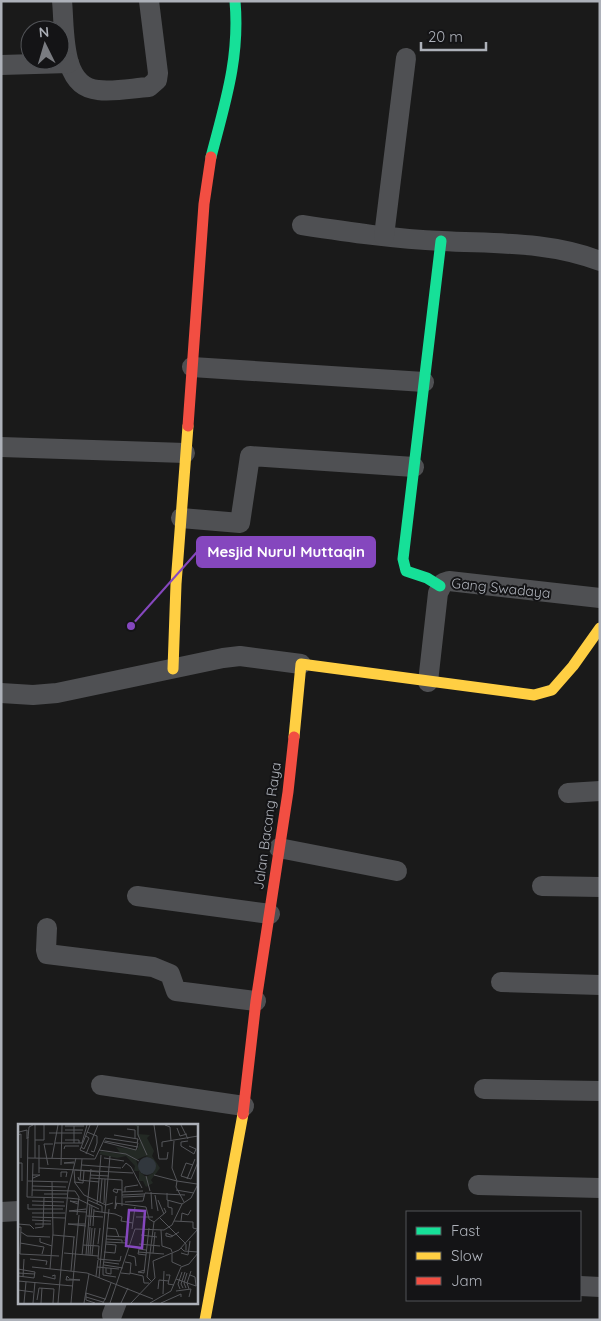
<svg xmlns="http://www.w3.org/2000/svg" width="601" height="1321" font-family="Quicksand,sans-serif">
<rect width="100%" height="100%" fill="#1a1a1a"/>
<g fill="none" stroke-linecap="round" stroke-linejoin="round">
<g stroke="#4f5053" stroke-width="20">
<path d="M62,1C65,29 60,87 98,90C115,92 133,88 149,87L157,80L158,73L149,1"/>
<polyline points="1,65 69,63"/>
<path d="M302,225C348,232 395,239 442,241C496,244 548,241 600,261"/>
<polyline points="384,236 406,58"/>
<polyline points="192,367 424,382"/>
<polyline points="1,447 185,453"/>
<polyline points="181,518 240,523 250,456 414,467"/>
<polyline points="428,682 438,593 443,583 449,581 600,598"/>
<polyline points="1,693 33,695 57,693 223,658 240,656 301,664"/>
<polyline points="568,793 600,791"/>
<polyline points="279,848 397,871"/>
<polyline points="542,886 600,887"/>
<polyline points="137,896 270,914"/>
<polyline points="47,928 46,950 47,954 153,967 170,974 176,991 256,1001"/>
<polyline points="501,982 600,985"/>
<polyline points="101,1085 244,1106"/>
<polyline points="484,1089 600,1091"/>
<polyline points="478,1185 600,1188"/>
<polyline points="1,1212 19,1211"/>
<polyline points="580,1286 600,1287"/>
<polyline points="112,1315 117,1302"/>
</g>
<g stroke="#16e098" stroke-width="11">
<path d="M211,157C225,103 240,58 235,1"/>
<polyline points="440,586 427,578 406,571 403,559 441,241"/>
</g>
<g stroke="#ffcf43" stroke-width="11">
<polyline points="173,669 176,584 188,426"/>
<polyline points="294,737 301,664 534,695 552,690 573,666 600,628"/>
<polyline points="205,1320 243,1114"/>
</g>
<g stroke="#f24e42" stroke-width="11">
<polyline points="188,426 204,204 211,157"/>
<polyline points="243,1114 256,1001 288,792 294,737"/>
</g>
</g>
<g text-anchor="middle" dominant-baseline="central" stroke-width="4" stroke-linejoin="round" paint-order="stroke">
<g font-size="14" fill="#adb1b9" stroke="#141416">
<text transform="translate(501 588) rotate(6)">Gang Swadaya</text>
<text transform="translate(267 826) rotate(-82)">Jalan Bacang Raya</text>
</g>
</g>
<g transform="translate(18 1124)">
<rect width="180" height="180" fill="#1a1a1a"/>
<path d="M117,1H121L120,10L132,11L129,14L136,27L134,32L142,44L133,56L135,59L128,63L125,57H121V47H116L117,42L108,32L99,34L81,30L83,27L103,30L98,23L119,26L123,16L119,10V3ZM127,32L133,34L137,41L135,49L128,53L122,48L118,36Z" fill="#232924" fill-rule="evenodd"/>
<path d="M120 42a9 9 0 1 1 18 0a9 9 0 1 1-18 0Z" fill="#31373d"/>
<path fill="none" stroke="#55565a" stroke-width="1" d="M72,1L62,26L76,32M136,1L141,35H149L150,28M147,1L152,3L153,17M163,1L170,15M47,2H66M120,2V11L129,31M159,4L162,12L169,10M109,5L117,6V14M47,6H65M1,8L9,6V15M69,8L79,12V19L76,28L73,27M31,9H64M0,11L3,10V34M96,11L120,15L119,19M10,13L9,73L49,74M10,14L11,3L15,1M17,16H26V1M47,16H61V19M87,17L120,23M156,17L154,44L159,57L179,60M170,17L163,18V22L176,30L178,25L171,22M86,18L118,26L120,19M37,19H64L69,1M56,19V2M63,23L66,25L71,14L68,12M144,23V18L180,12M46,25L47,22H61M81,26L108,30L121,37M68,30L80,1M10,34L77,35L87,14L120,19M17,34V1M34,34L40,1M86,34L106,37M0,39H4V57M56,39H46L56,38M30,41L26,20H35M43,41L44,1M64,41L103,44M175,41L168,39L163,52L173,55L180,38M21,44L115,49M104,44L108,39L113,43L124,64M56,46L57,59L66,71L88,81L95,79M57,46L82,48M21,49V21M14,51H22L15,54M72,51L91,52M136,51L159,57L158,63L166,78M128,52L132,67M43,53V48H49L48,53M60,53L61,56L81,58M72,54L104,56V82M169,55L177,35M62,56L64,35M10,57L50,58M56,58L65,59L66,47M14,62L48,63M100,65L99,69L95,67L96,65L104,66M14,66L57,67L61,73L59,91M158,66L176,69M104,68L125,67M107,68V63L120,61M133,68L134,85M127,69L167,71M149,69V76L164,80M26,70H49M104,71L126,70M137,71L140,87M14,72L15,39M98,72L97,85L99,79M105,73L126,72M50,74L60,75L81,85M70,76L84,82V88M140,76L146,90M150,76V83L154,84V91M14,77L46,78M82,78L84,55M107,78L125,77L127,69M86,79L87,55M97,79L128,83L131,95L136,98M10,80V85H45M60,80L52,77L60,78M79,80L83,31M14,81L47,82M76,87L97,90L104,93L103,97L115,99M68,88L51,87L68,85M14,89H47M69,92L85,93M14,93L47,94M118,93H135M142,94L168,120V126M14,96L33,97M156,97L175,98V104L179,105M163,97L164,89L170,91L173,86M136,98L148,88L146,84M0,100L12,101L16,105M17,100H33M67,100H50L68,102M72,102L74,82M75,102L76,85M0,103H3L2,130M17,104L25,103L26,74M89,104L98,105L101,113M114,105L117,83M143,106L144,122L153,125L154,128M3,108L9,112L32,113M35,111L57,113M123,111L139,113M88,112L108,113L107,117M155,112L148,109V112L153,113L161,108M22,114V118L34,122M88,115L104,116V119M88,118L109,119M2,119L26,123L24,130M80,120L82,104M121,120L142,122M65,121L81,122L80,135L102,137L103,132M163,124L166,127L180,128M86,128L97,129L98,121L88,120M87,128L91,85M120,128L146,130M46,129L80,132M135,129L137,108M154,129V138L163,142M163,129L170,131L172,117M2,130L41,132M64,131L73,45M68,131L72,81M70,131L72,103M72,131L74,104M74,131L77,104M110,131L117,133L118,142M128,131L120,130L121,125L128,126M12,135L29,137L28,141M86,138L101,140M86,141L105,144M14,143L43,146M79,143L101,145M85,143L87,128M85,144V151L98,153M88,144V149L93,150V144M0,145L17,148L16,154L0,152M32,145L35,109L34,58M43,146L69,149L135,175M127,146L120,148L126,149L131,104M53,147L56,113M0,149L17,150M103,149L112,150L113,139L107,138M112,149L125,152L126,159H131M148,151H152L150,160L156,161M25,152L37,155V151L34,152M78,152L80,136M5,153L6,135M81,154L92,32M51,155L62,156H48L49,152L51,154M158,155L178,162L177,153L172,151M0,157L55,162M133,157L129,153L136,98M165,164L163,160L167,148M168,164L166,159L169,149M140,165L141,156L151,157M162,165L160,160L164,148M171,165L169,159L173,147M0,166L15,168M158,167L173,165L171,173M145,170L146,147M68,173L85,178M19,176L21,164L36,165L35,179M87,176L93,159M6,179L8,158M15,179L17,158M23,179L24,164M40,179L50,66L58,34M53,179L61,91M66,179L71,150M77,179L68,176V169L87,175L85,179M92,179L117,105L146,106L154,101L164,80L173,74L180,60M103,179L110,164M113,179L137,154L135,137L161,126L180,105M132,179L153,167L163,143L171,140L180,129M143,179L163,170V173"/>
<path fill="#8547be" fill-opacity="0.15" stroke="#8547be" stroke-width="2.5" d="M111,86L127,87L124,124L108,122Z"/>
<rect width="180" height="180" fill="none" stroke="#adb1b9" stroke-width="2.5"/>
</g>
<path fill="none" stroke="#8547be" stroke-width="2" d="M131 626L197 552"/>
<circle fill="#8547be" stroke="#141416" stroke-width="2" cx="131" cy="626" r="5"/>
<rect fill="#8547be" stroke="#8547be" stroke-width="2" x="197" y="537" width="178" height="30" rx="5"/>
<g font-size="15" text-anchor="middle" font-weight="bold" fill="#fff">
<text x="286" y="557">Mesjid Nurul Muttaqin</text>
</g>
<rect width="601" height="1321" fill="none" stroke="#adb1b9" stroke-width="5"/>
<rect x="406" y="1211" width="175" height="90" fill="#141416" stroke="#515357"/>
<rect x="416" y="1227" width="25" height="8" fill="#16e098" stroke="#515357"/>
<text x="451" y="1236" font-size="15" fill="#adb1b9">Fast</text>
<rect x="416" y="1252" width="25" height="8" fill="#ffcf43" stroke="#515357"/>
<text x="451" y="1261" font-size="15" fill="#adb1b9">Slow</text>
<rect x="416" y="1277" width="25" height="8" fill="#f24e42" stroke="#515357"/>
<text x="451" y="1286" font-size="15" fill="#adb1b9">Jam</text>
<g transform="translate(45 45) rotate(355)"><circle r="24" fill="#141416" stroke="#515357"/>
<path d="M0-4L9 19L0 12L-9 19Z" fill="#7a7c81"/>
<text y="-8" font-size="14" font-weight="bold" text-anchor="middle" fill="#adb1b9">N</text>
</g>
<path d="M421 42v8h65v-8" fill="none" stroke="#adb1b9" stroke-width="2.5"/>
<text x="428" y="42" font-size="15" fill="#adb1b9" stroke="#141416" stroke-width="4" paint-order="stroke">20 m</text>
</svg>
